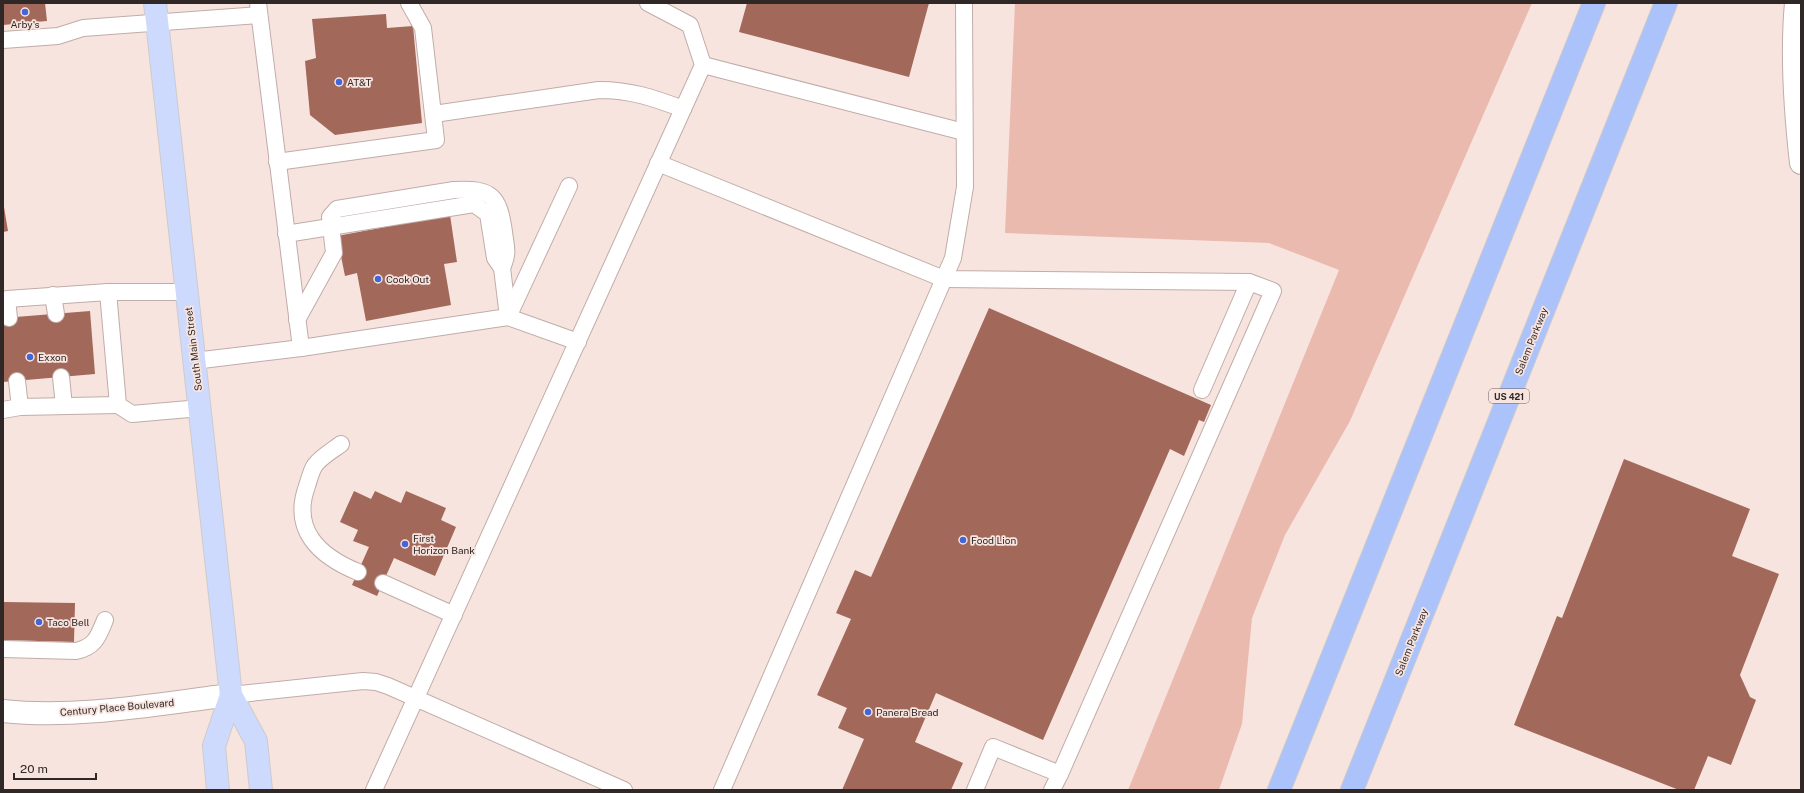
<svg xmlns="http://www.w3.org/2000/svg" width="1804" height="793" font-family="'Public Sans',sans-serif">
<rect width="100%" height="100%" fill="#f8e4df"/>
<polygon fill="#ebbaaf" points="1015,3 1532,3 1350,421 1285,535 1252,618 1242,724 1219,790 1128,790 1339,270 1269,243 1005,233"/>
<g fill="#a2685a">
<polygon points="3,3 45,3 47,21 3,25"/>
<polygon points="747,3 929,3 909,77 739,32"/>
<polygon points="386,14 387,28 413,26 422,123 335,135 310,115 305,61 316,58 312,19"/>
<polygon points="3,201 8,231 3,232"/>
<polygon points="450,215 457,262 444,264 451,305 366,321 357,273 345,276 337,236"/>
<polygon points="989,308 1211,405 1204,422 1199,420 1184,456 1170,449 1043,740 936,693 915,742 963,763 951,790 842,790 864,739 838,728 847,708 817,695 851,619 836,613 855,570 871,577"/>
<polygon points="90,311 95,374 3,382 3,318"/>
<polygon points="1624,459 1750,509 1732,556 1779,574 1740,675 1750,697 1756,700 1731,765 1708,756 1694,790 1679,790 1514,725 1557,616 1562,618"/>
<polygon points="354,491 371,499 375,491 401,503 406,491 446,508 441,520 456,527 435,576 394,558 377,596 352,585 369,547 353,541 358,530 340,522"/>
<polygon points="3,602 75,603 74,642 3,640"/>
</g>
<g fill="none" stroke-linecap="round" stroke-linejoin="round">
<g stroke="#c0aca8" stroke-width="18">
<g id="lane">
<polyline points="3,40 58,36 83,28 259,15"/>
<polyline points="703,65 964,132"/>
<path d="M434,114L599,90C631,90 654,98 683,109"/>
<polyline points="277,162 436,140 423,28 409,3"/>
<polyline points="658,163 944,279 1249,282 1273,291 1060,774"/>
<polyline points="286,234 474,204 488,214 495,258 502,268 508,317"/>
<polyline points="186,292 108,292 118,405 132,414 200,408"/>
<polyline points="53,295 56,314"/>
<polyline points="508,317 569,186"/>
<polyline points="9,318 7,299 108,292"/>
<path d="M297,320L334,253L330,217L337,209L454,190C491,188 499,195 504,232C506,248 509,252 502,268"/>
<polyline points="301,348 508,317 578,342"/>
<polyline points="194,361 301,348 258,3"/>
<polyline points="61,377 64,406"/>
<polyline points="17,381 20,407"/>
<polyline points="1202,390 1249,282"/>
<polyline points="3,410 20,407 118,405"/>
<path d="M341,444C333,450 321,457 315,465C311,471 309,480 307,486C291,530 319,556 358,572"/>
<polyline points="383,583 454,615"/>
<path d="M3,649L76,651C95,647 98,637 105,620"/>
<polyline points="231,695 363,681 376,682 388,686 624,790"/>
<polyline points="374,790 703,65 690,25 648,3"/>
<polyline points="722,790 953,258 965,187 964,3"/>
<polyline points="975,790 993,747 1060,774 1052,790"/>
</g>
</g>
<g stroke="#c0aca8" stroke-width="24">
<g id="street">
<path d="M1796,3C1791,56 1795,110 1801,163"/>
<path d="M3,711C78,719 156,704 231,695"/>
</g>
</g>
<g stroke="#cdcbcb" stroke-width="24">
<g id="primary">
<polyline points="155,3 231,695 256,741 261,790"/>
<polyline points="218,790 214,746 231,695"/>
</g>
</g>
<g stroke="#cdcbcb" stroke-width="24">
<g id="highway">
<polyline points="1279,790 1594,3"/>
<polyline points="1352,790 1666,3"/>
</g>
</g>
<use href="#lane" stroke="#fff" stroke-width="16"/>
<use href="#street" stroke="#fff" stroke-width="22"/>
<use href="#primary" stroke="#cddafd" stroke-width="22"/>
<use href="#highway" stroke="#abc2fb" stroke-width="22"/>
</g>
<g fill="#4365d8" stroke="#f8e4df" stroke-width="1.5">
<circle cx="25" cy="12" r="4"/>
<circle cx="339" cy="82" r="4"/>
<circle cx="378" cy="279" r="4"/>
<circle cx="30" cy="357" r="4"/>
<circle cx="963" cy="540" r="4"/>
<circle cx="405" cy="544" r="4"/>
<circle cx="39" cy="622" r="4"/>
<circle cx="868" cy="712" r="4"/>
</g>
<g text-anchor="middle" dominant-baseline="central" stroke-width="3.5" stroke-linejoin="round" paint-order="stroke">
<rect fill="#f8e4df" stroke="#6b605e" stroke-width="1" x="1489" y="389" width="40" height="14" rx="3"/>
<g font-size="9" font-weight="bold" fill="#2f2826">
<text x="1509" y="396">US 421</text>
</g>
<g font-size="10" fill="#2f2826" stroke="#f8e4df" text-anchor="start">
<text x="25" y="24" text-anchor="middle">Arby's</text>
<text x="347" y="82">AT&amp;T</text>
<text x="386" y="279">Cook Out</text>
<text x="38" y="357">Exxon</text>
<text x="413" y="538">First<tspan x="413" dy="12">Horizon Bank</tspan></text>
<text x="971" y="540">Food Lion</text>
<text x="47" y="622">Taco Bell</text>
<text x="876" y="712">Panera Bread</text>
</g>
<g font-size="10" fill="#2f2826" stroke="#f8e4df">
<text transform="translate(1531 341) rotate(-68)">Salem Parkway</text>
<text transform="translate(193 349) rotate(-97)">South Main Street</text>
<text transform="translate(1411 642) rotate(-68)">Salem Parkway</text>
<text transform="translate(117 707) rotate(-5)">Century Place Boulevard</text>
</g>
</g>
<rect width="1804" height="793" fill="none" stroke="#2f2826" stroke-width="8"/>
<path d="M14 773v6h82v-6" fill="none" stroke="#2f2826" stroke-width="2"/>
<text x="20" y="773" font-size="12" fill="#2f2826" stroke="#f8e4df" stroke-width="3" paint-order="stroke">20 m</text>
</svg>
